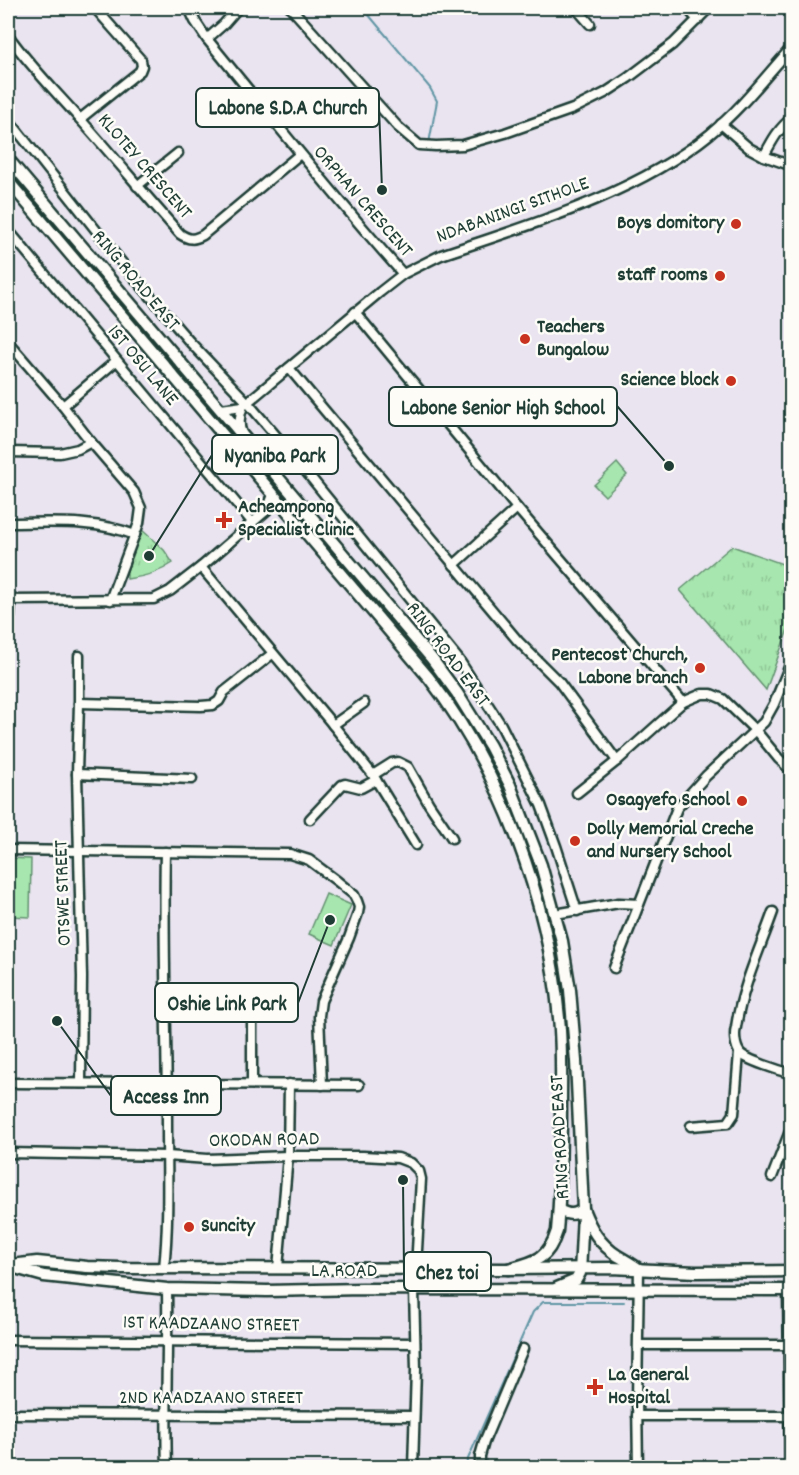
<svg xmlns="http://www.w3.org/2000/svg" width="799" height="1475" font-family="Dekko,sans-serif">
<defs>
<pattern id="grass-tufts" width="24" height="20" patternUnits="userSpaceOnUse" patternTransform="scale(1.5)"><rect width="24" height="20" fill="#a7e6ae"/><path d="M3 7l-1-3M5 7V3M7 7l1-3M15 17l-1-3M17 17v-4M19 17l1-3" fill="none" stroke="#8fc696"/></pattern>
</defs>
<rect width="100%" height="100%" fill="#e9e4ef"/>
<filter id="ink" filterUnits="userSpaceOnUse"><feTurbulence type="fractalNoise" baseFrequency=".0167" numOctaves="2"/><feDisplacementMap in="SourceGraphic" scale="12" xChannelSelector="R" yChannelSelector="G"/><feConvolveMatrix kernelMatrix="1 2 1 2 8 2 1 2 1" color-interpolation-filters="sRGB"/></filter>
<g filter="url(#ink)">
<g fill="url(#grass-tufts)" stroke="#639271" stroke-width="1.5">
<path d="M141,529L164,550L173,563C159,573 144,577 127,579V565Z"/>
<polygon points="732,546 791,567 791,621 766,690 680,590"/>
</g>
<g fill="#a7e6ae" stroke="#639271" stroke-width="1.5">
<polygon points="617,463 627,475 605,496 594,485"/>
<polygon points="8,858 31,859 30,917 8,916"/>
<polygon points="326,894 351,905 334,945 309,934"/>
</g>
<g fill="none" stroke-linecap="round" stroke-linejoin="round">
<g stroke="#6296a5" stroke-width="2">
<polyline points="363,8 430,88 437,101 429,143"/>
<polyline points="464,1468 533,1312 543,1302 624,1302"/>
</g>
<g stroke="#1f3d34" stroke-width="13">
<g id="minor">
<path d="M189,8L195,21L207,39C272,118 335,198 403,274"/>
<polyline points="291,8 398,127 419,145 436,146 463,145 505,133 573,109 605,93 628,78 673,44 709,8"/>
<polyline points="576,8 590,24"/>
<polyline points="687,8 698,20"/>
<path d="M8,35C29,65 55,91 80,119C114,157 146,196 180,234C189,240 194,240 203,235L300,154"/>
<polyline points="207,39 224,24 238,8"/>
<polyline points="8,119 126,268 189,341 247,402 295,458 459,660 501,725 541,805 556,846 577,911"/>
<polyline points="80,119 140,71 142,66 141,60 95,8"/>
<polyline points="721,124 749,148 764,156 792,166"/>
<path d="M764,156C772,141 778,129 792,118"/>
<polyline points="137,186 178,153"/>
<polyline points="8,230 252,522"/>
<polyline points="355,312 517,508 683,702 702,694 711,694 723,699 756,731 779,759 792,771"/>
<polyline points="8,342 63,406 91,442 134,492 141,508 139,523 110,600"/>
<polyline points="289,368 518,641 559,682 617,761"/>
<polyline points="63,406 116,361"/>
<path d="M221,409L243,406L380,292L403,274L441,255C530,225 636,194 710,134C741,109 765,77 792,47"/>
<path d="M242,434C238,424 239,416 243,406"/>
<polyline points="8,452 60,453 78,449 91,442"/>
<path d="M8,523C50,523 95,519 135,535"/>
<polyline points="454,565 517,508"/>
<polyline points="201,567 329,720 373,775 416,845"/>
<polyline points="8,600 154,599 170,591 201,567 267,510 273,495"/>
<polyline points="8,639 11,600"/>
<polyline points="79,656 79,703 77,774 82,977 81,1083"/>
<polyline points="79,703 201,706 213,705 219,701 224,692 272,654"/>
<polyline points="333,725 364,703"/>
<polyline points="77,774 192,779"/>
<polyline points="373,775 392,763 398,762 408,767 429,804 452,838"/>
<polyline points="577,793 617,761 683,702"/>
<polyline points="310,819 342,785 345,784 361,788 376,780"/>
<polyline points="8,850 290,854 309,860 337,881 354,895 357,901 359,907 358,913 349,938 321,1001 319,1016 322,1085"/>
<path d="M773,912C760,949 742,987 736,1027C734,1034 735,1047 740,1053C746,1060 781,1071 792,1074"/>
<polyline points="555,914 619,903 639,904"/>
<polyline points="614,968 677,808 706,776 764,722 774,704 792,660"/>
<polyline points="8,1083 359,1085"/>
<polyline points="252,1084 252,995"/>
<polyline points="691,1126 728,1123 734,1114 739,1053"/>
<polyline points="8,1153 167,1156 207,1159 288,1156 363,1156 398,1158 411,1163 419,1171 421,1179 416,1268"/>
<polyline points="772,1177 792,1126"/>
<path d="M164,1268C169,1221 167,1173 167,1126C167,1035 163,944 165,852"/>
<polyline points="278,1268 288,1156 289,1084"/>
<polyline points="788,1290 790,1468"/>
<polyline points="8,1340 415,1343"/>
<polyline points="639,1345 792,1345"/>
<polyline points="8,1414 414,1416"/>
<polyline points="637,1416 792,1416"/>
<path d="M167,1468C165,1408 168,1349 167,1289"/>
<polyline points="413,1468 416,1369 414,1290"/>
<polyline points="480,1468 480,1456 484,1442 523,1349"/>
<polyline points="638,1468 637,1400 639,1269"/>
</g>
</g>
<g stroke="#1f3d34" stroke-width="15">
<g id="major">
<path d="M8,159L432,659L457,693L490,746L510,785L541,865L562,941L570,990L576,1061L583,1209C591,1229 599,1244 618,1256C625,1260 632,1264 639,1269"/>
<path d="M8,181L429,678C502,772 548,900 559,1018C562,1046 561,1075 561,1104C561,1146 561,1189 557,1231C548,1260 535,1262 508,1269"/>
<path d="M559,1210C568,1215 575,1216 583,1209"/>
<polyline points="11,1265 37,1262 87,1267 121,1268 508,1269 612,1268 696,1272 792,1271"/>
<polyline points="8,1266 44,1276 167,1289 267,1291 362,1289 792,1290"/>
<polyline points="557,1288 576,1280 580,1273 583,1213"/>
</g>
</g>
<use href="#minor" stroke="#fdfcf7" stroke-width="8"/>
<use href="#major" stroke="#fdfcf7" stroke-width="10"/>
</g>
</g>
<g fill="#c8321e" stroke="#fdfcf7" stroke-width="2">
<circle cx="736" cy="224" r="6"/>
<circle cx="720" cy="276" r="6"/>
<circle cx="525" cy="339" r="6"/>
<circle cx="731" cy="381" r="6"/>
<path d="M221 511h6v6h6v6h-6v6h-6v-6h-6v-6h6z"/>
<circle cx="700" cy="668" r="6"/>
<circle cx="742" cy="801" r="6"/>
<circle cx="575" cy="841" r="6"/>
<circle cx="189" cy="1227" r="6"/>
<path d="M592 1378h6v6h6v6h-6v6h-6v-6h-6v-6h6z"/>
</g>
<g text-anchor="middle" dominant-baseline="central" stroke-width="5" stroke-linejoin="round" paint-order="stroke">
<g font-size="20" fill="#1f3d34" stroke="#fdfcf7">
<text transform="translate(144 167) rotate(49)">KLOTEY CRESCENT</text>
<text transform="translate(362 202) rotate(49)">ORPHAN CRESCENT</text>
<text transform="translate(513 211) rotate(-20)">NDABANINGI SITHOLE</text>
<text transform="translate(135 281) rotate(50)">RING ROAD EAST</text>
<text transform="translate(142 366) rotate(50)">1ST OSU LANE</text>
<text transform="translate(447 655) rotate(53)">RING ROAD EAST</text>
<text transform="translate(64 893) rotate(-92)">OTSWE STREET</text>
<text transform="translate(561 1137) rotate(-93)">RING ROAD EAST</text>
<text transform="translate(264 1141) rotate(-1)">OKODAN ROAD</text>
<text x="344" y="1272">LA ROAD</text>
<text transform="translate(211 1325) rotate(1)">1ST KAADZAANO STREET</text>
<text x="211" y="1399">2ND KAADZAANO STREET</text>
</g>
<g font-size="20" font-weight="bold" fill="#1f3d34" stroke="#fdfcf7" text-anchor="end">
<text x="724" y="224">Boys domitory</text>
<text x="708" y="276">staff rooms</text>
<text x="537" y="328" text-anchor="start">Teachers<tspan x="537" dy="23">Bungalow</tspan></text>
<text x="719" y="381">Science block</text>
<text x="238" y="508" text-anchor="start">Acheampong<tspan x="238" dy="23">Specialist Clinic</tspan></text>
<text x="688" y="656">Pentecost Church,<tspan x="688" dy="23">Labone branch</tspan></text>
<text x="730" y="801">Osagyefo School</text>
<text x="587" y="830" text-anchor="start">Dolly Memorial Creche<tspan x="587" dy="23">and Nursery School</tspan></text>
<text x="201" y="1227" text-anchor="start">Suncity</text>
<text x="608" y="1376" text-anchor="start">La General<tspan x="608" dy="23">Hospital</tspan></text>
</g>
</g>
<path fill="none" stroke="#1f3d34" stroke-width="2" d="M382 190L379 107M669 466L617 406M149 556L212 455M330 920L298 1003M57 1021L111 1096M403 1180L404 1272"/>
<g fill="#1f3d34" stroke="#fdfcf7" stroke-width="2">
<circle cx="382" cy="190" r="6"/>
<circle cx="669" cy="466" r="6"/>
<circle cx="149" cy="556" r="6"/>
<circle cx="330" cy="920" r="6"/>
<circle cx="57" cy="1021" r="6"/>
<circle cx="403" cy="1180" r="6"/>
</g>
<g fill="#fdfcf7" stroke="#1f3d34" stroke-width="2">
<rect x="196" y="88" width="183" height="39" rx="6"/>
<rect x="389" y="387" width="228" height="39" rx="6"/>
<rect x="212" y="435" width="126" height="39" rx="6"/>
<rect x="155" y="983" width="143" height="39" rx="6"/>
<rect x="111" y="1076" width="110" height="39" rx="6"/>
<rect x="404" y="1252" width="87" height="39" rx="6"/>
</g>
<g font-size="21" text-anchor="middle" font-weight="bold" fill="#1f3d34">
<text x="288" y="114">Labone S.D.A Church</text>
<text x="503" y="414">Labone Senior High School</text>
<text x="275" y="462">Nyaniba Park</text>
<text x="227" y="1010">Oshie Link Park</text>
<text x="166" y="1103">Access Inn</text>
<text x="447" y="1279">Chez toi</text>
</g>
<rect width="799" height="1475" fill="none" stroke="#fdfcf7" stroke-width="30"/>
<rect x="15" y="15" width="769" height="1445" fill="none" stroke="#1f3d34" stroke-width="2" filter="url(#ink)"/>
</svg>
